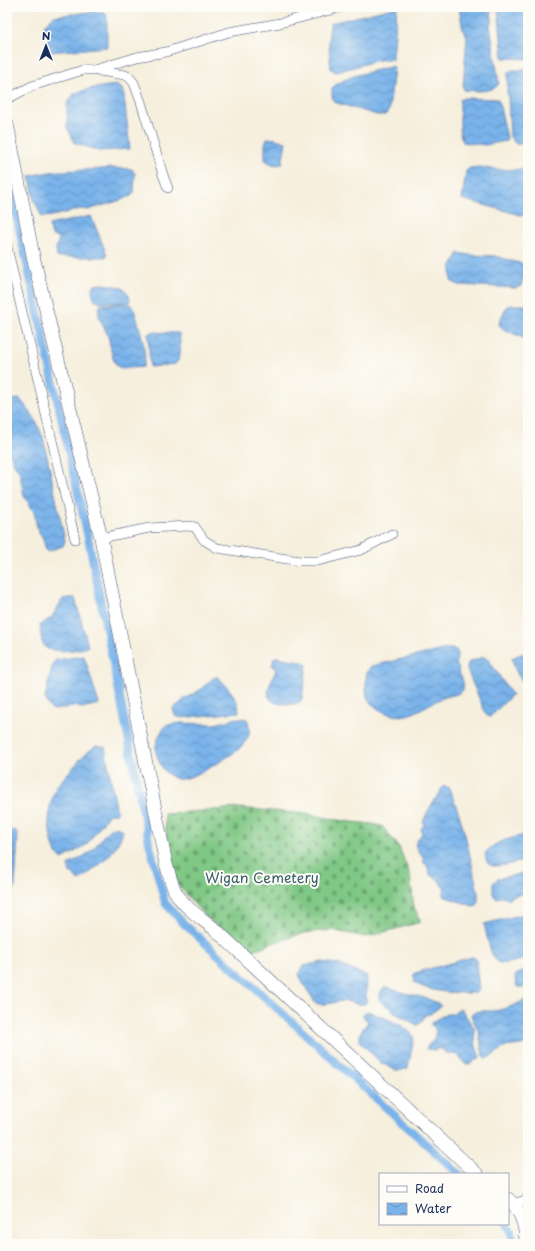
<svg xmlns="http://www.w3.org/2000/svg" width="535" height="1251" font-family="'Playpen Sans',sans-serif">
<defs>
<pattern id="cemetery-stones" width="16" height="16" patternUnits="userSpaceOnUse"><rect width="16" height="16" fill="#80c885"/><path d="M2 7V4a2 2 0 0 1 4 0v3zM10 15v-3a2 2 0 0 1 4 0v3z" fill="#68a370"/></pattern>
<pattern id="water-waves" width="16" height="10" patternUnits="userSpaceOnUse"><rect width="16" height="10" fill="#79b3ea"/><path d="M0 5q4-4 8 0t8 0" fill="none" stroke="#6292c1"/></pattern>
</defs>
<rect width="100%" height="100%" fill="#fdfcf7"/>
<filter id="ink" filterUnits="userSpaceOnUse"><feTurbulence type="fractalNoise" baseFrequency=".025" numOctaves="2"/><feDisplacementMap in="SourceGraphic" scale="8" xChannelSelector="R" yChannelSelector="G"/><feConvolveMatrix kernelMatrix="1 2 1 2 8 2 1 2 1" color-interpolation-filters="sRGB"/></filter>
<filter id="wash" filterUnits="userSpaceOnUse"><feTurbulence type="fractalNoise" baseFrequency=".012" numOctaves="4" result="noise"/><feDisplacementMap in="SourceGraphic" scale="16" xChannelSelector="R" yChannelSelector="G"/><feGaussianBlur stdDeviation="0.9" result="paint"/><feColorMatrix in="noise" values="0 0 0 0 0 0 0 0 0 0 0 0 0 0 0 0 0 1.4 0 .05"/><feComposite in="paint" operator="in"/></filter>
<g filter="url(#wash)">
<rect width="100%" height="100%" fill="#f6efdd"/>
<polygon fill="url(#cemetery-stones)" stroke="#4e7c72" points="238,808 309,814 343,821 372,824 382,826 399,847 410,875 414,907 421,922 366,937 331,930 304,933 270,944 247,953 204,915 178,885 170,861 164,814"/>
<g fill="url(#water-waves)" stroke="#4a71a4">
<path d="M397,7L393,59L378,60L336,72L331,69C330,60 327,31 331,23Z"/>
<path d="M459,7H491L492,20L490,25L499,84C493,93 474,91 464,90L463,86L467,36L463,30Z"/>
<polygon points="498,7 528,7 528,59 503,58"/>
<polygon points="100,11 107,15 107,47 50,52 44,25 54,16"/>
<path d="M393,66L394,68L389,110L385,115H377L334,102L332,96V88C345,75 376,71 393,66Z"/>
<polygon points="512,70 528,70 528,144 516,144 510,137 508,95 507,92 508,72"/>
<polygon points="116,85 122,89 124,96 130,149 99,151 75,143 67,127 67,104 75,93 94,88"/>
<polygon points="464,98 498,99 507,137 506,141 485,145 463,142 460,134 460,100"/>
<path d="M267,138L276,139L286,142L282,164C275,166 271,164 265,160V144Z"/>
<path d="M479,167C495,170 512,171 528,168V217L462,199L466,171L470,168Z"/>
<path d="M110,168L132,169L135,174L134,193L131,196L121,200L88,210L81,209L52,216L42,217L34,200L30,176C56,168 83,172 110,168Z"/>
<polygon points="91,216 107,255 106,257 57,257 56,249 59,238 52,236 49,225"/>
<polygon points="459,253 469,255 495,256 523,264 525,269 521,286 516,288 459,285 451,281 451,267"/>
<path d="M102,284C114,286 129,285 130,301L128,302L100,303L95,300C93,295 90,289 94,285Z"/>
<path d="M128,303L131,305L134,309C138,322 149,355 143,367L120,369C111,362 111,346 108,336C105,327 95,316 100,306L102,305Z"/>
<polygon points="513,305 528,305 528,340 503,329 499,325 500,320 507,306"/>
<path d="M152,332L179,333C180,343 183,357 175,364L150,367L148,334Z"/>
<polygon points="20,399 34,417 43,437 65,541 63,546 48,551 46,550 43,539 37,528 34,512 24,496 19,470 13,463 11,455 7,453 7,402 10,400"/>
<path d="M69,598H75L88,646C83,651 50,653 45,647C40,641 41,632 40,625L51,618L63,599Z"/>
<path d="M447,649H454L457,651C458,658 454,664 459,669L458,672C463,678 464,683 463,690C457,696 450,695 443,698C419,707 408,725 380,710C370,704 367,701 366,689C366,680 365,673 371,666Z"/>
<path d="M528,653V686C519,681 514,668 512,658L521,654Z"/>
<polygon points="84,656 99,704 81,708 78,706 54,710 49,707 45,698 53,663 56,660"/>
<path d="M276,657L299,661L307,664L304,687C302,691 304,699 300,702C297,705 289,704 285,704C259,703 269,686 276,670L272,666L274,658Z"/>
<polygon points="483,657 488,659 512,695 490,717 488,716 485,712 467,670 467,666 469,662"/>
<path d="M218,677C227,687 239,698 239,712L181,718L175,716L173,709L186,698L200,690L213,678Z"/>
<path d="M237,718L247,719C249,724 251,731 248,737C247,740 242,746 239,749C227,758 197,777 182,779C168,781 157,763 156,750C155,741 161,732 166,725L181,723L215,724Z"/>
<polygon points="96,746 105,747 117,813 109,814 86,845 63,859 56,854 51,838 49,824 50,805 56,787 84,755"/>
<path d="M444,786L449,788C464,821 470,857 478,892V903L477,905L473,906L443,896V892L445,890L444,887H443L438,879L430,875L427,865L424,863C424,856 417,852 415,844L422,833L421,828L424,825L423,822C427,812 432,803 439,794C441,791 441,788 444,786Z"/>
<path d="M112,827L119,828L123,831C117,853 96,869 78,881L72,872L70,873L68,865C77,860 86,856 93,849C100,842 104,833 112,827Z"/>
<polygon points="15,830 18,835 15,887 9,904 7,905 7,832"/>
<path d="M528,835V860C520,861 496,869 490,865C486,863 486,858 485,854C490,843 516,836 528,835Z"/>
<polygon points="528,872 528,892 510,897 509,900 508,899 501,897 496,898 493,894 493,883 497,879"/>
<path d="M528,913V958C520,960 508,964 500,963C490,961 487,933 484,924Z"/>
<path d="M472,957L476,959V960L479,990L476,993C460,993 427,993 414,982L415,978L413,976L415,973Z"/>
<path d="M322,962L337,964L367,976L366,1003C358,1007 352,1001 344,1001C333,1001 327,1007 315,1003C311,994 300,982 299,973L303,966Z"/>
<polygon points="522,971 528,972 528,987 517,987 515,979 516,975"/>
<path d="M386,987C393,988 398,991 405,993C418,997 430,997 441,1006L430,1014L425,1015L421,1023L417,1025L393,1012L391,1008L385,1005L379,1000L381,991Z"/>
<path d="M524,1000L528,1001V1042C519,1047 514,1045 506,1047C498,1050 493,1058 485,1058L483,1056L479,1032L471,1016L472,1013C478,1010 484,1011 491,1011C500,1011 517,1005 524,1000Z"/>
<polygon points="458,1009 462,1010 474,1028 476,1046 480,1058 469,1064 465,1064 458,1055 447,1053 440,1048 435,1050 426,1049 428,1045 433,1041 436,1032 435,1028 430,1024 445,1014 454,1014"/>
<path d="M368,1011C384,1019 403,1022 414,1037L408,1068L398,1071L381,1063L360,1042V1036L361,1031L368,1022L363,1016V1014Z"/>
</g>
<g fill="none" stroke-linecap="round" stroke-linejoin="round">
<g stroke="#79b3ea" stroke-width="8">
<polyline points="7,174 88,538 149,842 165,903 182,922 459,1174"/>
<polyline points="507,1224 512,1232 513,1244"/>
</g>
</g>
</g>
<g filter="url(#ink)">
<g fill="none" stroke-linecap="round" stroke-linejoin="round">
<g stroke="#3c4c71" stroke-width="10">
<g id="street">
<polyline points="100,71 125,75 129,77 134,83 141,102 163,175 168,188"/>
<polyline points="7,99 32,86 83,70 94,70 137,57 166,52 229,32 280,23 342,7"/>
<polyline points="7,247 75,539"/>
<polyline points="101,538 149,528 189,526 195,527 204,540 217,548 300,561 318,561 361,550 392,534"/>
<polyline points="514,1204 528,1199"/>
</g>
</g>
<g stroke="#3c4c71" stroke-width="14">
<g id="secondary">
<path d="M7,124L33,256L101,538L166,864C169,873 171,883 175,891C184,908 203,919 217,931L477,1174"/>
<path d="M508,1199C521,1210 526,1227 526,1244"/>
</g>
</g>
<use href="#street" stroke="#fff" stroke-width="9"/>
<use href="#secondary" stroke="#fff" stroke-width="13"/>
</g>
</g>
<g text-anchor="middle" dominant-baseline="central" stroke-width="4" stroke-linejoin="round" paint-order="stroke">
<g font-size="14" fill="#395d6a" stroke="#fdfcf7">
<text x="262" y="877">Wigan Cemetery</text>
</g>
</g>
<rect width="535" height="1251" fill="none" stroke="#fdfcf7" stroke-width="24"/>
<rect x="379" y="1173" width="130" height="52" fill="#fdfcf7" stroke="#a3aaba"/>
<rect x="387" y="1186" width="20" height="6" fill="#ffffff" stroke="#a3aaba"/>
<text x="415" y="1193" font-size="12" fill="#1b2f5e">Road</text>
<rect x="387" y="1203" width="20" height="12" fill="url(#water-waves)" stroke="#a3aaba"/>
<text x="415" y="1213" font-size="12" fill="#1b2f5e">Water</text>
<g transform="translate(46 46)" stroke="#fdfcf7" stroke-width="3" paint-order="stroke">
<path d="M0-3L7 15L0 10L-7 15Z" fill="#1b2f5e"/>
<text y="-6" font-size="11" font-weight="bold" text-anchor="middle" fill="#1b2f5e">N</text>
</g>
</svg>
